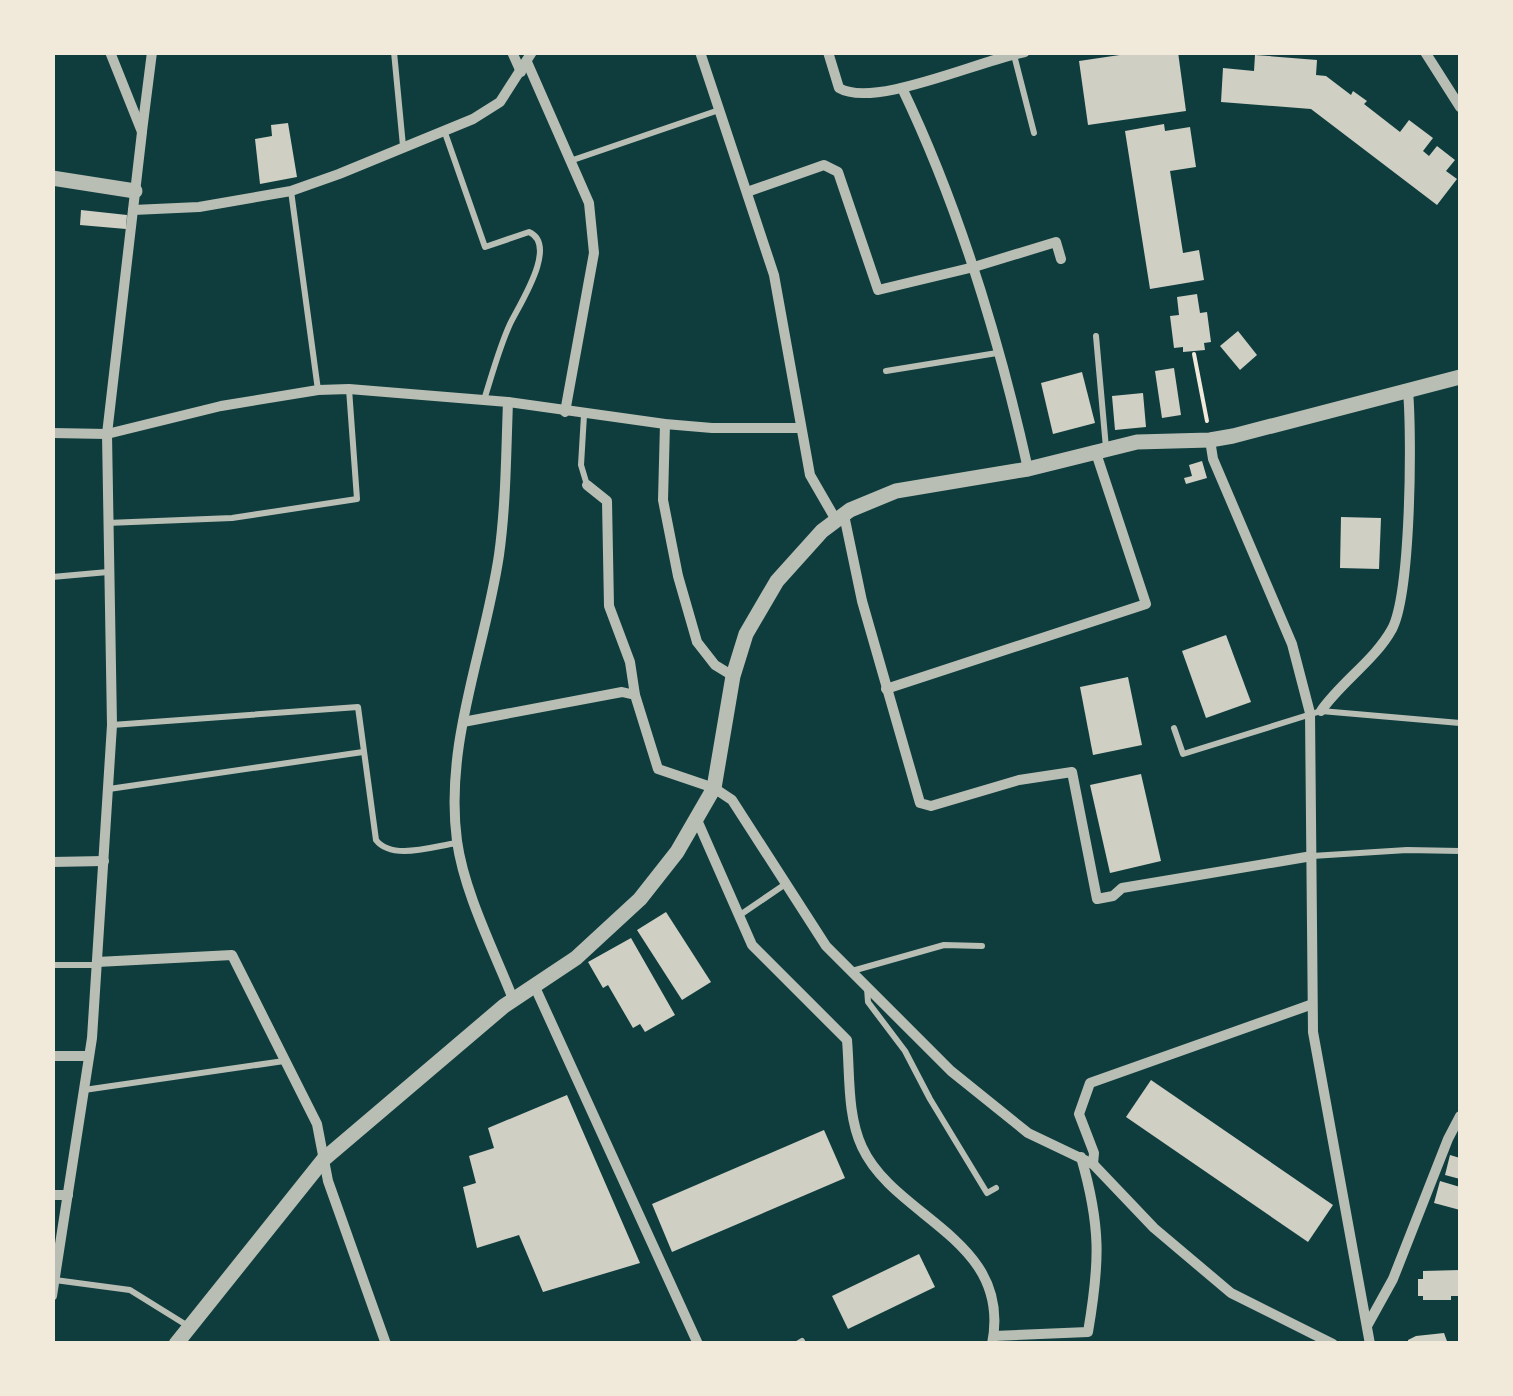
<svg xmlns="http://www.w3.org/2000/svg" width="1513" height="1396" font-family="'DM Sans',sans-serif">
<rect width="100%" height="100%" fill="#0f3d3e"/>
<g fill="#cfcfc3">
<polygon points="1140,52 1178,52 1186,111 1088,125 1079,61"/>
<polygon points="1255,55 1317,60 1316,75 1326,76 1351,95 1353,91 1367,101 1364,104 1400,132 1409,120 1433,138 1423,151 1429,156 1437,146 1455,160 1446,171 1457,179 1437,205 1311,109 1221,102 1223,68 1254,71"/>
<polygon points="288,123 297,177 260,184 255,139 272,136 271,125"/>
<polygon points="1164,124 1165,131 1190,127 1196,167 1170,171 1183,253 1199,250 1204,280 1150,289 1125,131"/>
<polygon points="81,210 127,215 126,229 80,225"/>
<polygon points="1197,294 1200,313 1207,312 1211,342 1204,343 1205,350 1183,352 1183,347 1174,348 1170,316 1179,315 1177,297"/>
<polygon points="1238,331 1257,355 1240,370 1220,346"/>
<polygon points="1174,368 1181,415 1162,418 1155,371"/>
<polygon points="1082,372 1095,423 1053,434 1041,383"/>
<polygon points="1143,393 1146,427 1115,430 1112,396"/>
<polygon points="1202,461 1207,478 1186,484 1184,478 1192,476 1189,465"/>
<polygon points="1341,517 1381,518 1379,569 1340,568"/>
<polygon points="1226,635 1251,702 1206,718 1182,651"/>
<polygon points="1128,677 1142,745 1093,755 1080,687"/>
<polygon points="1141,774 1161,861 1110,873 1090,785"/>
<polygon points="666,912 711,982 682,1000 637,930"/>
<polygon points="631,938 675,1015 645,1032 640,1024 633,1028 608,985 603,988 588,962"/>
<polygon points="1151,1080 1333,1205 1308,1242 1126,1117"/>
<polygon points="567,1095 640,1263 543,1292 519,1235 477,1248 463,1187 476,1183 469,1156 494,1148 488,1128"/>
<polygon points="824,1130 845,1178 672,1252 652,1204"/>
<polygon points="1450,1155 1460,1158 1460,1179 1445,1175"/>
<polygon points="1440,1181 1460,1187 1460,1210 1434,1203"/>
<polygon points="919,1254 935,1287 848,1329 832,1296"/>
<polygon points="1460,1270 1460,1296 1451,1296 1451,1300 1423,1300 1423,1296 1418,1296 1418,1279 1423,1279 1423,1271"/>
<polygon points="1444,1333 1448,1344 1408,1344 1408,1340 1416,1336"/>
</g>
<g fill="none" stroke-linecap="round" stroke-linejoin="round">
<polyline stroke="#f1e9da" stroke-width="4" points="1194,354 1207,421"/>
<g stroke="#b8beb3" stroke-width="6">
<polyline points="394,52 403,146"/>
<polyline points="1014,55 1034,133"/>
<path d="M444,130L485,247L529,232C559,245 519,305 510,324C499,348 492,375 484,400"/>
<polyline points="570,161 719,110"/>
<polyline points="291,191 318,390"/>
<polyline points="1096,336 1106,448"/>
<polyline points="886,371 997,353"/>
<polyline points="584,415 581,465 587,485"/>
<polyline points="107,523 232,518 357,499 349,389"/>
<polyline points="52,577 108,572"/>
<path d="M112,725L358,707L376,840C392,861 434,846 457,843"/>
<polyline points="1174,728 1183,754 1321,711 1460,723"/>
<polyline points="109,789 363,752"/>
<polyline points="1312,856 1407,850 1460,851"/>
<polyline points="740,915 784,885"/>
<polyline points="52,965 96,965"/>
<polyline points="852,971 944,945 982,946"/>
<polyline points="867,988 868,1002 905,1051 930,1099 987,1193 996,1188"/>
<polyline points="84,1090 284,1061"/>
<polyline points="55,1280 130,1290 188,1326"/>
<polyline points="797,1344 802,1341"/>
</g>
<g stroke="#b8beb3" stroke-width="10">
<polyline points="512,52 521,72"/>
<polyline points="700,52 774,275 810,475 836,520"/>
<path d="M828,52L839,88C874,109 980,60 1025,52"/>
<polyline points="1425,52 1460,107"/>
<polyline points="527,62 589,203 594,253 565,412"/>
<path d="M902,88C960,209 999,339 1028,469"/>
<polyline points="142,131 152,52"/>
<polyline points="747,192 824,165 838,172 878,290 974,267 1056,242 1061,259"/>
<polyline points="133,210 199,207 291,191 339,174 473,119 500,102 532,52"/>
<path d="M508,402C506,453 506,505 499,555C485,650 444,743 457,841C464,892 494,951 513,999"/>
<polyline points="665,424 663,500 678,576 697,642 715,665 733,676"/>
<polyline points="52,433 107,434 221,406 318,390 349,389 508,402 665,424 712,428 800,428"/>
<polyline points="1210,440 1213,459 1292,644 1310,713 1313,1032 1370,1344"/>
<polyline points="587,485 607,501 609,606 630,662 635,695"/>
<polyline points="844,515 862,601 920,803 931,806 1019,780 1072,772 1097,899 1113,896 1122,888 1312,856"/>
<polyline points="886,689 1146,604 1095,450"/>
<path d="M1321,711C1341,682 1375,660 1392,629C1411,593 1412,436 1408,391"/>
<polyline points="463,722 622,692 635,695 658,769 714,788 732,800 826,946 951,1071 1028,1133 1093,1164 1154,1228 1231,1293 1333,1344"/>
<path d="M697,820L752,945L847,1040C850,1074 847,1115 862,1147C895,1219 1013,1239 992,1344"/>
<polyline points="52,862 104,861"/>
<polyline points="97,962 232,955 317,1124 328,1181 386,1344"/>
<polyline points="534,985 698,1344"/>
<polyline points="52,1056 89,1056"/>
<polyline points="1093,1164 1094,1153 1079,1114 1090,1083 1310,1005"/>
<polyline points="52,1195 68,1195"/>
<polyline points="52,1296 92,1038 112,725 107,434 142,132 110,52"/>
<polyline points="1367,1326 1393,1279 1448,1139 1460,1116"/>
<path d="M994,1336L1088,1332C1100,1262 1101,1226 1081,1157"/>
</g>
<g stroke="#b8beb3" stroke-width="15">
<polyline points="52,178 135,191"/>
<polyline points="176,1344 324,1159 504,1006 576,958 640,899 677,852 714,788 733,676 746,634 777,581 822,531 850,510 896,491 1028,469 1137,442 1210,440 1233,436 1460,377"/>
</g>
</g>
<rect width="1513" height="1396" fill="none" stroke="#f1e9da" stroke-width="110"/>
</svg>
